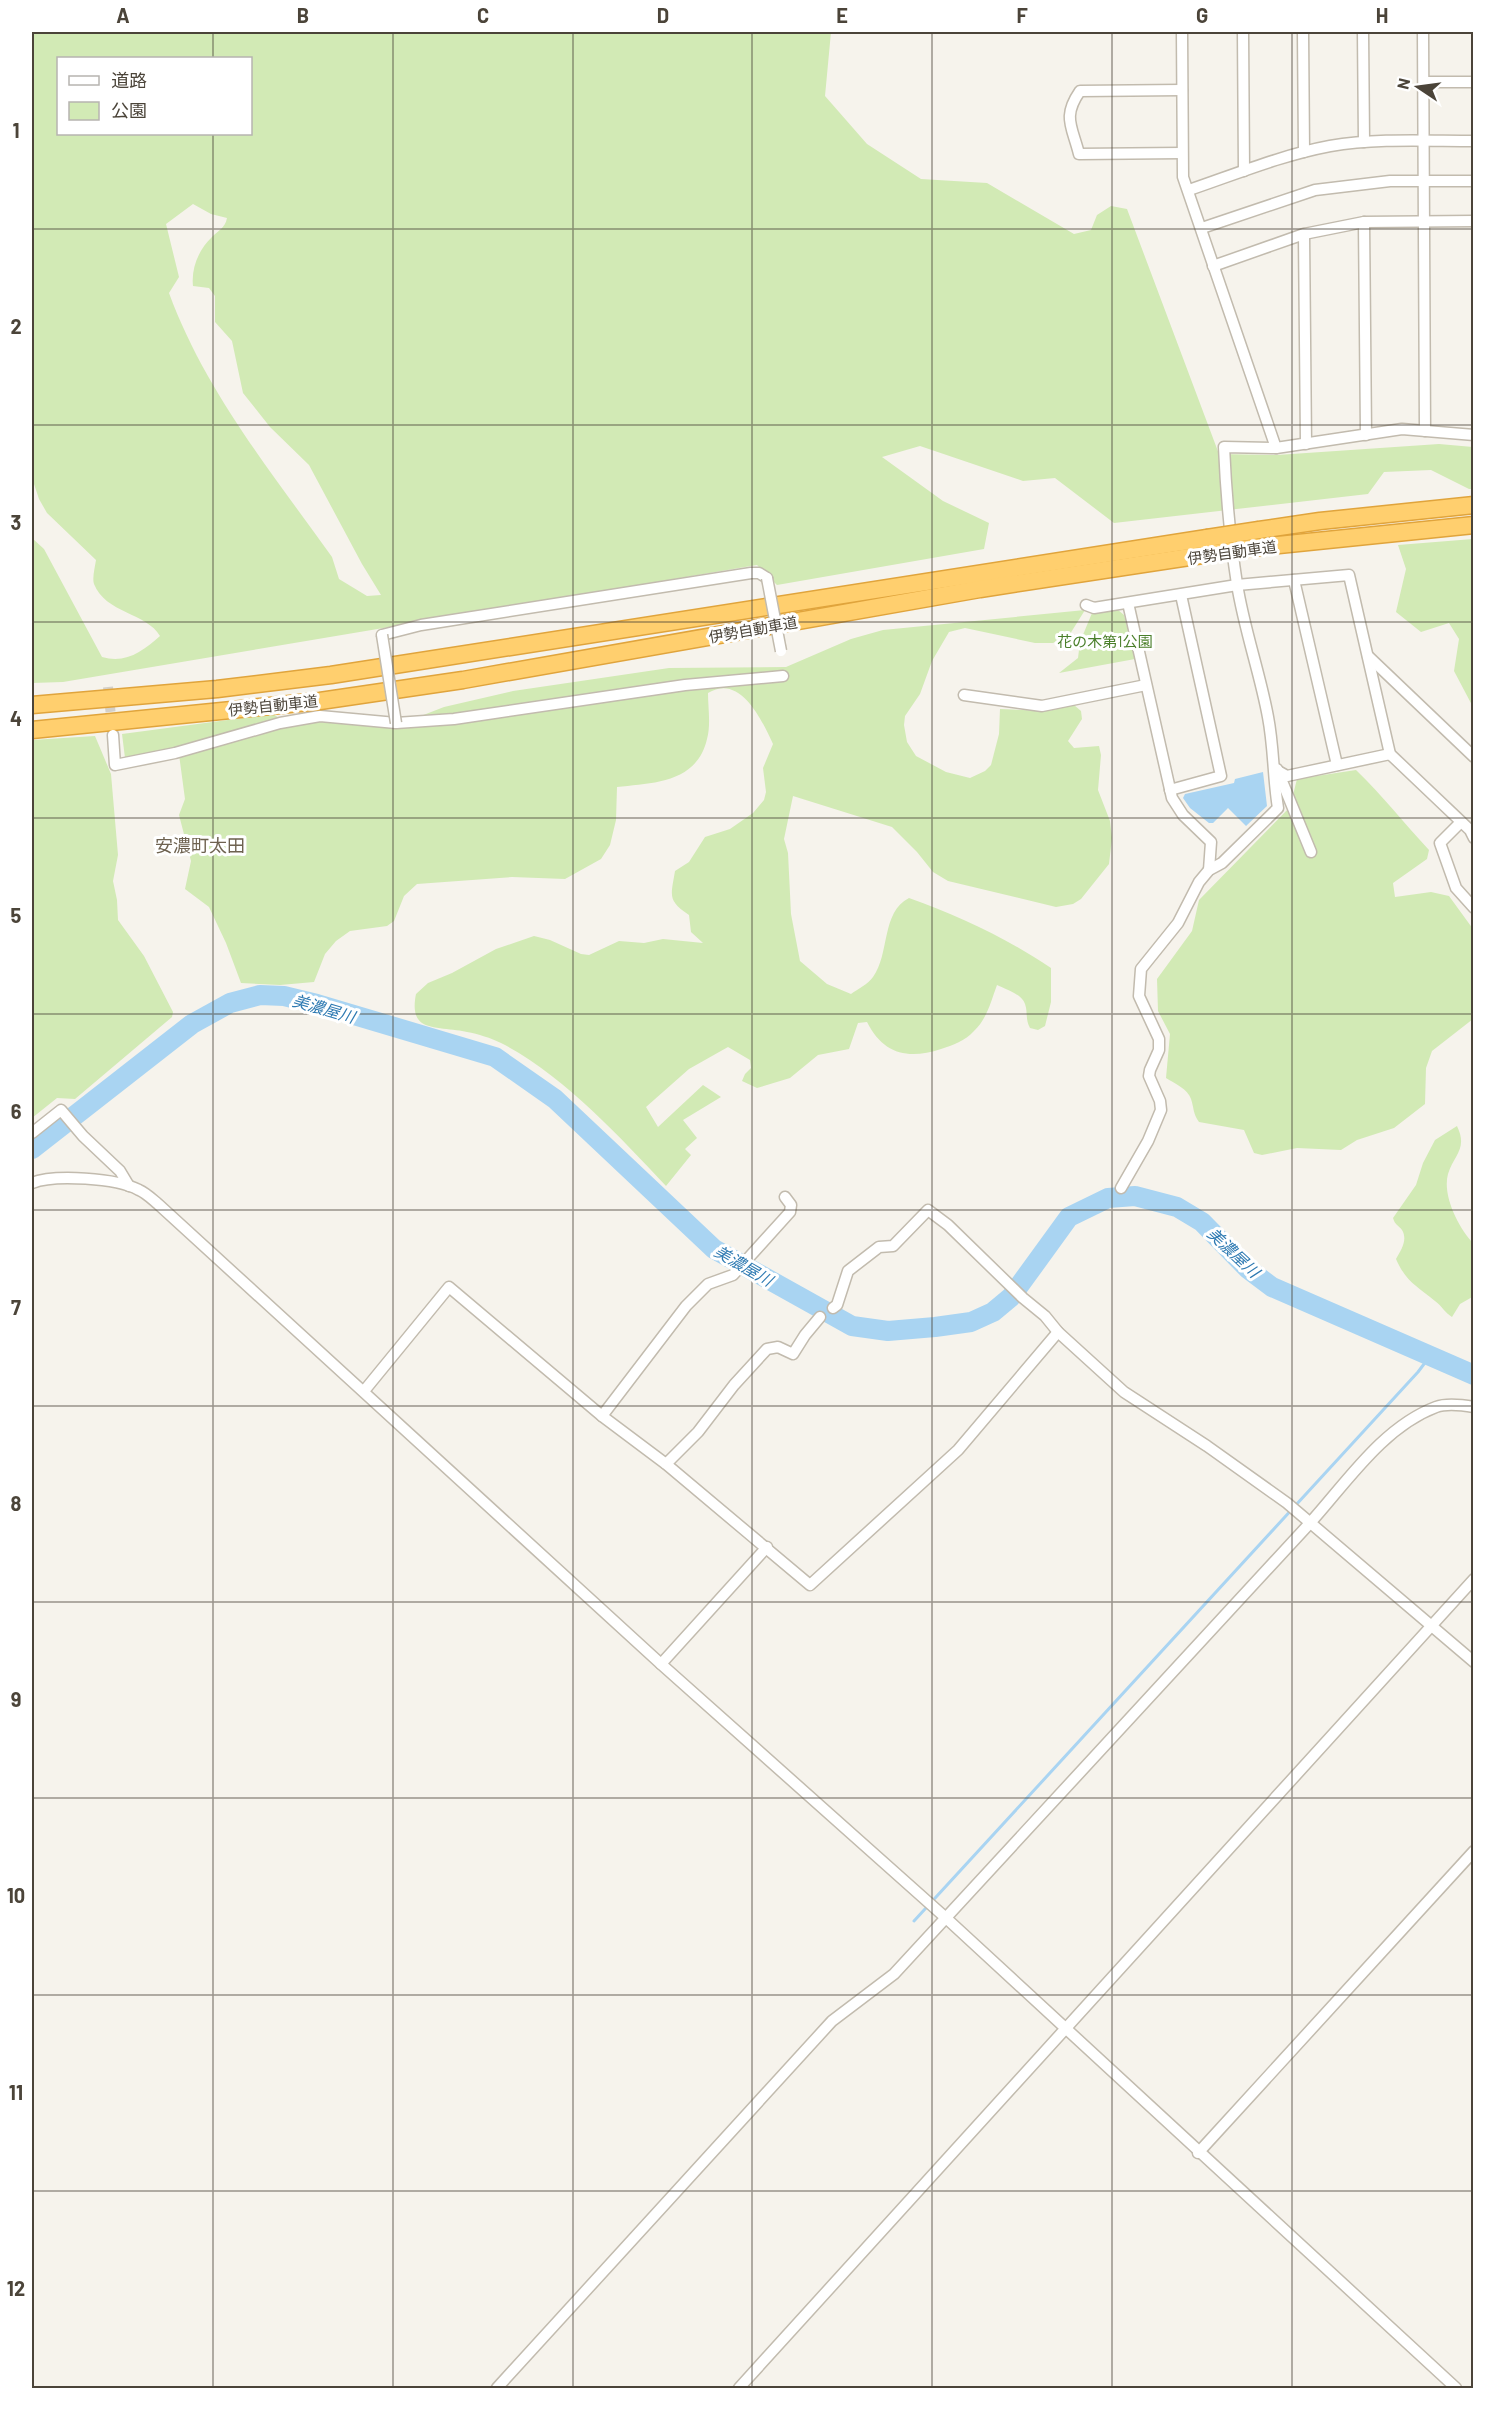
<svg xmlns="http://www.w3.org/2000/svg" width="1505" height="2420" font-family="Barlow,'Noto Sans JP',sans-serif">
<rect width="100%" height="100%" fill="#f6f3ec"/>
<g fill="#d2eab5" fill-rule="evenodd">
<path d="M32,32H831L825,96L867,144L921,179L987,183L1074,234L1091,230L1097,215L1111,206L1127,209L1219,454L1277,455L1439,444L1473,447V489H1469L1431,470L1384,472L1368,494L1114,523L1055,478L1023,481L920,446L882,457L943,501L989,523L984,549L777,585L757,565L63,682L32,683V538L44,549L102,657C126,664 143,651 160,636C147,613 105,613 94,584C92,578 95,567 96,560L47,513L39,499L32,478ZM58,58H250V134H58ZM193,204L211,214L227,218C225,228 219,230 212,237C199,249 191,268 193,286L209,288L215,296V322L232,341L243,393L270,427L309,465L362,564L381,595L367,596L339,579L332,557C272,473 205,391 169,293L179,277L166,224Z"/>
<polygon points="1473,539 1474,539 1473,707 1454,671 1459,639 1449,623 1421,632 1396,612 1406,569 1398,545"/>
<path d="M1085,610L1070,634L1053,643H1035L965,628L949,632L932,661L920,694L905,716L904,725L907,742L916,756L946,772L970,778L985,771L991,765L999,734L1000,709L1048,711L1074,705L1081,711L1082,719L1068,741L1074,748L1099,746L1101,755L1098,790L1110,821L1112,838L1109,864L1081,899L1073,904L1056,907L948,881L933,872L917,852L892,827L793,796L784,839L788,853L791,914L800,961L827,984L851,994C858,989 868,984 873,977C890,954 881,912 909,898C960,916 1006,938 1051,968V1002L1045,1026L1038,1030L1030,1028C1025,1019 1028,1012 1025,1004C1022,994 1005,989 997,985C991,1001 987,1019 974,1031C965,1041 953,1045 941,1049C908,1060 883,1054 867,1022L858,1023L849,1049L818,1055L790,1078L757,1088L742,1081L745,1074L751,1068L750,1060L728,1047L689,1069L646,1107L658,1127L703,1085L721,1097L683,1120L697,1138L685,1149L691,1155L666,1186C620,1137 562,1074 501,1043C491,1038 478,1034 467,1032C456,1029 430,1029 422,1023C413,1017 414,1004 416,994L428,983L452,973L496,949L534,936L550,940L581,954L589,955L619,941L644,943L663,939L703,943L691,932L689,915C667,900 671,896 675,871L689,862L705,837L730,829L753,813L764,800L766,792L763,768L773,744C762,720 740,673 708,693C708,707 711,725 707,739C697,783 653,783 617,787L616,820L610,845L601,859L565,879L512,877L417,884L404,896L394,921L387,926L350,931L336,941L325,954L314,982L280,985L241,983L226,943L209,907L185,889L191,861L179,815L185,799L178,747L125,758L122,734L273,714L279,718L390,728L444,707L513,691L669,668L786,667L851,639L883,630Z"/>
<polygon points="1118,610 1124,615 1135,659 1059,673 1078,658 1080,642 1092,613"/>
<polygon points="95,736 111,774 118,855 113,881 117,900 118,920 144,956 173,1012 172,1017 75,1099 57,1098 32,1118 32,740"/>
<path d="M1356,770C1382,795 1404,823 1429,850L1427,859L1393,883L1395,897L1431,892L1449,896L1473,929V1019L1432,1051L1426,1068L1425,1104L1394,1128L1357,1140L1341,1150L1297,1148L1262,1155L1254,1153L1244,1130L1199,1122C1193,1114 1194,1108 1191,1099C1188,1089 1174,1083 1166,1078L1170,1034L1158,1011L1157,979L1192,931L1199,900L1290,807L1297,779Z"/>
<path d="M1457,1126C1468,1149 1454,1155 1448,1174C1442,1196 1459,1228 1473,1243L1474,1296L1460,1304L1452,1317C1445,1313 1442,1306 1435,1301C1417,1286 1406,1282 1396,1259C1401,1250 1408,1240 1402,1230C1398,1225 1395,1225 1393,1218L1416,1185L1423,1163L1435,1140Z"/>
</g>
<polygon fill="#a9d4f2" points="1263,772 1267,806 1246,826 1228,808 1213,823 1209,823 1190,808 1183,798 1185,794 1234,783 1235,779"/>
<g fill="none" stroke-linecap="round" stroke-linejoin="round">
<polyline stroke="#a9d4f2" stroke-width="3" points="914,1921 1418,1372 1430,1356"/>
<polyline stroke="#a9d4f2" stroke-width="20" points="32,1149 192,1024 230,1003 260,995 284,996 317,1004 495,1057 555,1099 714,1249 852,1326 888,1331 935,1327 971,1322 993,1312 1011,1297 1069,1217 1108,1198 1135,1196 1177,1207 1202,1222 1248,1269 1272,1287 1474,1375"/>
<polyline stroke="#d4d0c8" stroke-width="10" stroke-dasharray="10 5" stroke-linecap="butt" points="108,687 112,726"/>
<g stroke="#c2bbae" stroke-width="13">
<g id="minor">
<polyline points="1182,32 1183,177 1276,448"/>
<polyline points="1243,32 1244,171"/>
<polyline points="1303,32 1304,152"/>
<polyline points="1363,32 1364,142"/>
<polyline points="1423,32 1425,431"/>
<polyline points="1424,82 1474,82"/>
<path d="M1182,90L1080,91C1062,117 1072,126 1079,154L1182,153"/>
<path d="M1189,190C1236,174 1282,155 1330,146C1377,138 1426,141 1474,141"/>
<polyline points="1364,222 1366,435"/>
<polyline points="1202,228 1315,190 1390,181 1474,181"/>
<polyline points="1304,234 1306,444"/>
<polyline points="1213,266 1304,234 1364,222 1474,221"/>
<polyline points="1294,580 1337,765"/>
<polyline points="1128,603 1172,798 1183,815 1211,842 1209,870"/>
<polyline points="1086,605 1094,608 1237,585 1349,575 1390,754 1470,830 1474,838"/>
<polyline points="382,635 421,625 751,573 759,573 767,578"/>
<polyline points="1368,656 1474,757"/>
<polyline points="964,695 1042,706 1146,685"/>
<polyline points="113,735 115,765 175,753 280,723 320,716 396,723 454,719 685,685 783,676"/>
<polyline points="1277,769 1311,852"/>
<polyline points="1278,771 1287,776 1390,754"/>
<polyline points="1170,790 1221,776 1181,595"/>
<polyline points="1461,822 1440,843 1456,888 1474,908"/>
<polyline points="32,1133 61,1110 83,1136 120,1171 129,1186"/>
<path d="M32,1183C54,1174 117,1178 139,1190C146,1193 152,1199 158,1204L661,1664L946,1918L1456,2388"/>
<path d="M1121,1188L1148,1141L1161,1110L1160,1101L1149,1076L1150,1070L1159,1050V1039L1139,996L1141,969L1178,923L1199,882L1209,870L1222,863L1278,808C1273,778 1274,748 1268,717C1260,673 1244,629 1237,584C1230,539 1226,492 1224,447L1276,448L1402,429L1474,435"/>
<polyline points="833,1308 837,1305 848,1271 879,1247 893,1246 928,1210 948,1225 1023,1298 1045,1316 1058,1332 1124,1392 1207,1446 1287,1503 1474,1662"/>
<polyline points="364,1391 449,1287 602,1416 666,1464 810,1585 958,1450 1058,1332"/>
<polyline points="602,1416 686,1306 708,1284 733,1275 790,1212 791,1205 785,1197"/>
<polyline points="666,1464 698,1432 734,1385 767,1349 778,1347 793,1354 805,1335 820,1317"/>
<polyline points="661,1664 767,1547"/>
<polyline points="1198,2153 1474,1851"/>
<path d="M497,2388L832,2021L894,1974L1310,1523C1347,1482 1383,1427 1436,1407C1447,1403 1462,1405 1474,1407"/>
<polyline points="739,2388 1474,1579"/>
</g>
</g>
<g stroke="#e0a43c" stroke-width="19">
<g id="highway">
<polyline points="1259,530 1320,521 1474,505"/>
<polyline points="1259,547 1474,525"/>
<polyline points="32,705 217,689 331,675 1207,538"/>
<polyline points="32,730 320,701 463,680 980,589 1209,554"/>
</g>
</g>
<use href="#minor" stroke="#fff" stroke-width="10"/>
<use href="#highway" stroke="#ffcf6e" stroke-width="16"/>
<g stroke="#c2bbae" stroke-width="13" stroke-linecap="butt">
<g id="minor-bridge">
<polyline points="767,578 781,651"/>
<polyline points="382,635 396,723"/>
</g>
</g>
<g stroke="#e0a43c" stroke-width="19" stroke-linecap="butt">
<g id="highway-bridge">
<polyline points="1207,538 1259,530"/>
<polyline points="1209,554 1259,547"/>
</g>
</g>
<use href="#minor-bridge" stroke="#fff" stroke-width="10"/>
<use href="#highway-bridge" stroke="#ffcf6e" stroke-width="16"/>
</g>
<path fill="none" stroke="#4b4439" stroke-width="1.5" stroke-opacity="0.55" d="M213,32V58M393,32V2388M573,32V2388M752,32V2388M932,32V2388M1112,32V2388M1292,32V2388M213,134V2388M32,229H1474M32,425H1474M32,622H1474M32,818H1474M32,1014H1474M32,1210H1474M32,1406H1474M32,1602H1474M32,1798H1474M32,1995H1474M32,2191H1474"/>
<g text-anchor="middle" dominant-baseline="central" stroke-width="6" stroke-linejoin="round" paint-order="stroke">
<g font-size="15" fill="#4b4439" stroke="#fff">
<text transform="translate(1232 552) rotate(-8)">伊勢自動車道</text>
<text transform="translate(753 629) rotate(-10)">伊勢自動車道</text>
<text transform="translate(273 705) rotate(-6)">伊勢自動車道</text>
</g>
<g font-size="15" fill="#4a7f2a" stroke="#fff">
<text x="1105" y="641">花の木第1公園</text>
</g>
<g font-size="16" font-style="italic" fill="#2e7ab2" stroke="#fff">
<text transform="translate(324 1008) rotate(16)">美濃屋川</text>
<text transform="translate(1234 1252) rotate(43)">美濃屋川</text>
<text transform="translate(744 1265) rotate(30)">美濃屋川</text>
</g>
<g font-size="18" fill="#6e6250" stroke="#fff">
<text x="200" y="845">安濃町太田</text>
</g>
</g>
<rect width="1505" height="2420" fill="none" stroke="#ffffff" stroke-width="66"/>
<rect x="57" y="57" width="195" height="78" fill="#ffffff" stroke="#b7b4b0" stroke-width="1.5"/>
<rect x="69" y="76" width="30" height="9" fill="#ffffff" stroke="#b7b4b0" stroke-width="1.5"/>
<text x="111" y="87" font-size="18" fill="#4b4439">道路</text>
<rect x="69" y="102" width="30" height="18" fill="#d2eab5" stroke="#b7b4b0" stroke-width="1.5"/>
<text x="111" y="117" font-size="18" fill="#4b4439">公園</text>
<g transform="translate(1418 87) rotate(283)" stroke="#ffffff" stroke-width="4.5" paint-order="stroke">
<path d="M0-4.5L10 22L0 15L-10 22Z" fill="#4b4439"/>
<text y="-9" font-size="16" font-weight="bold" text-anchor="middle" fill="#4b4439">N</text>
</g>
<rect x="33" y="33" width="1439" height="2354" fill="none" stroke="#4b4439" stroke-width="2"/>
<g font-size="20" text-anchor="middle" font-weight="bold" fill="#4b4439">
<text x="123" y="23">A</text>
<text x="303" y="23">B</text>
<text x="483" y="23">C</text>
<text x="663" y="23">D</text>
<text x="842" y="23">E</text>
<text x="1022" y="23">F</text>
<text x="1202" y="23">G</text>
<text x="1382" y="23">H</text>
<text x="16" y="138">1</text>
<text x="16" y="334">2</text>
<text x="16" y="530">3</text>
<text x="16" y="726">4</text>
<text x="16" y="923">5</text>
<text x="16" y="1119">6</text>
<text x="16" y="1315">7</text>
<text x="16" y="1511">8</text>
<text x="16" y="1707">9</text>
<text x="16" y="1903">10</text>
<text x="16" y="2100">11</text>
<text x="16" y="2296">12</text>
</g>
</svg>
